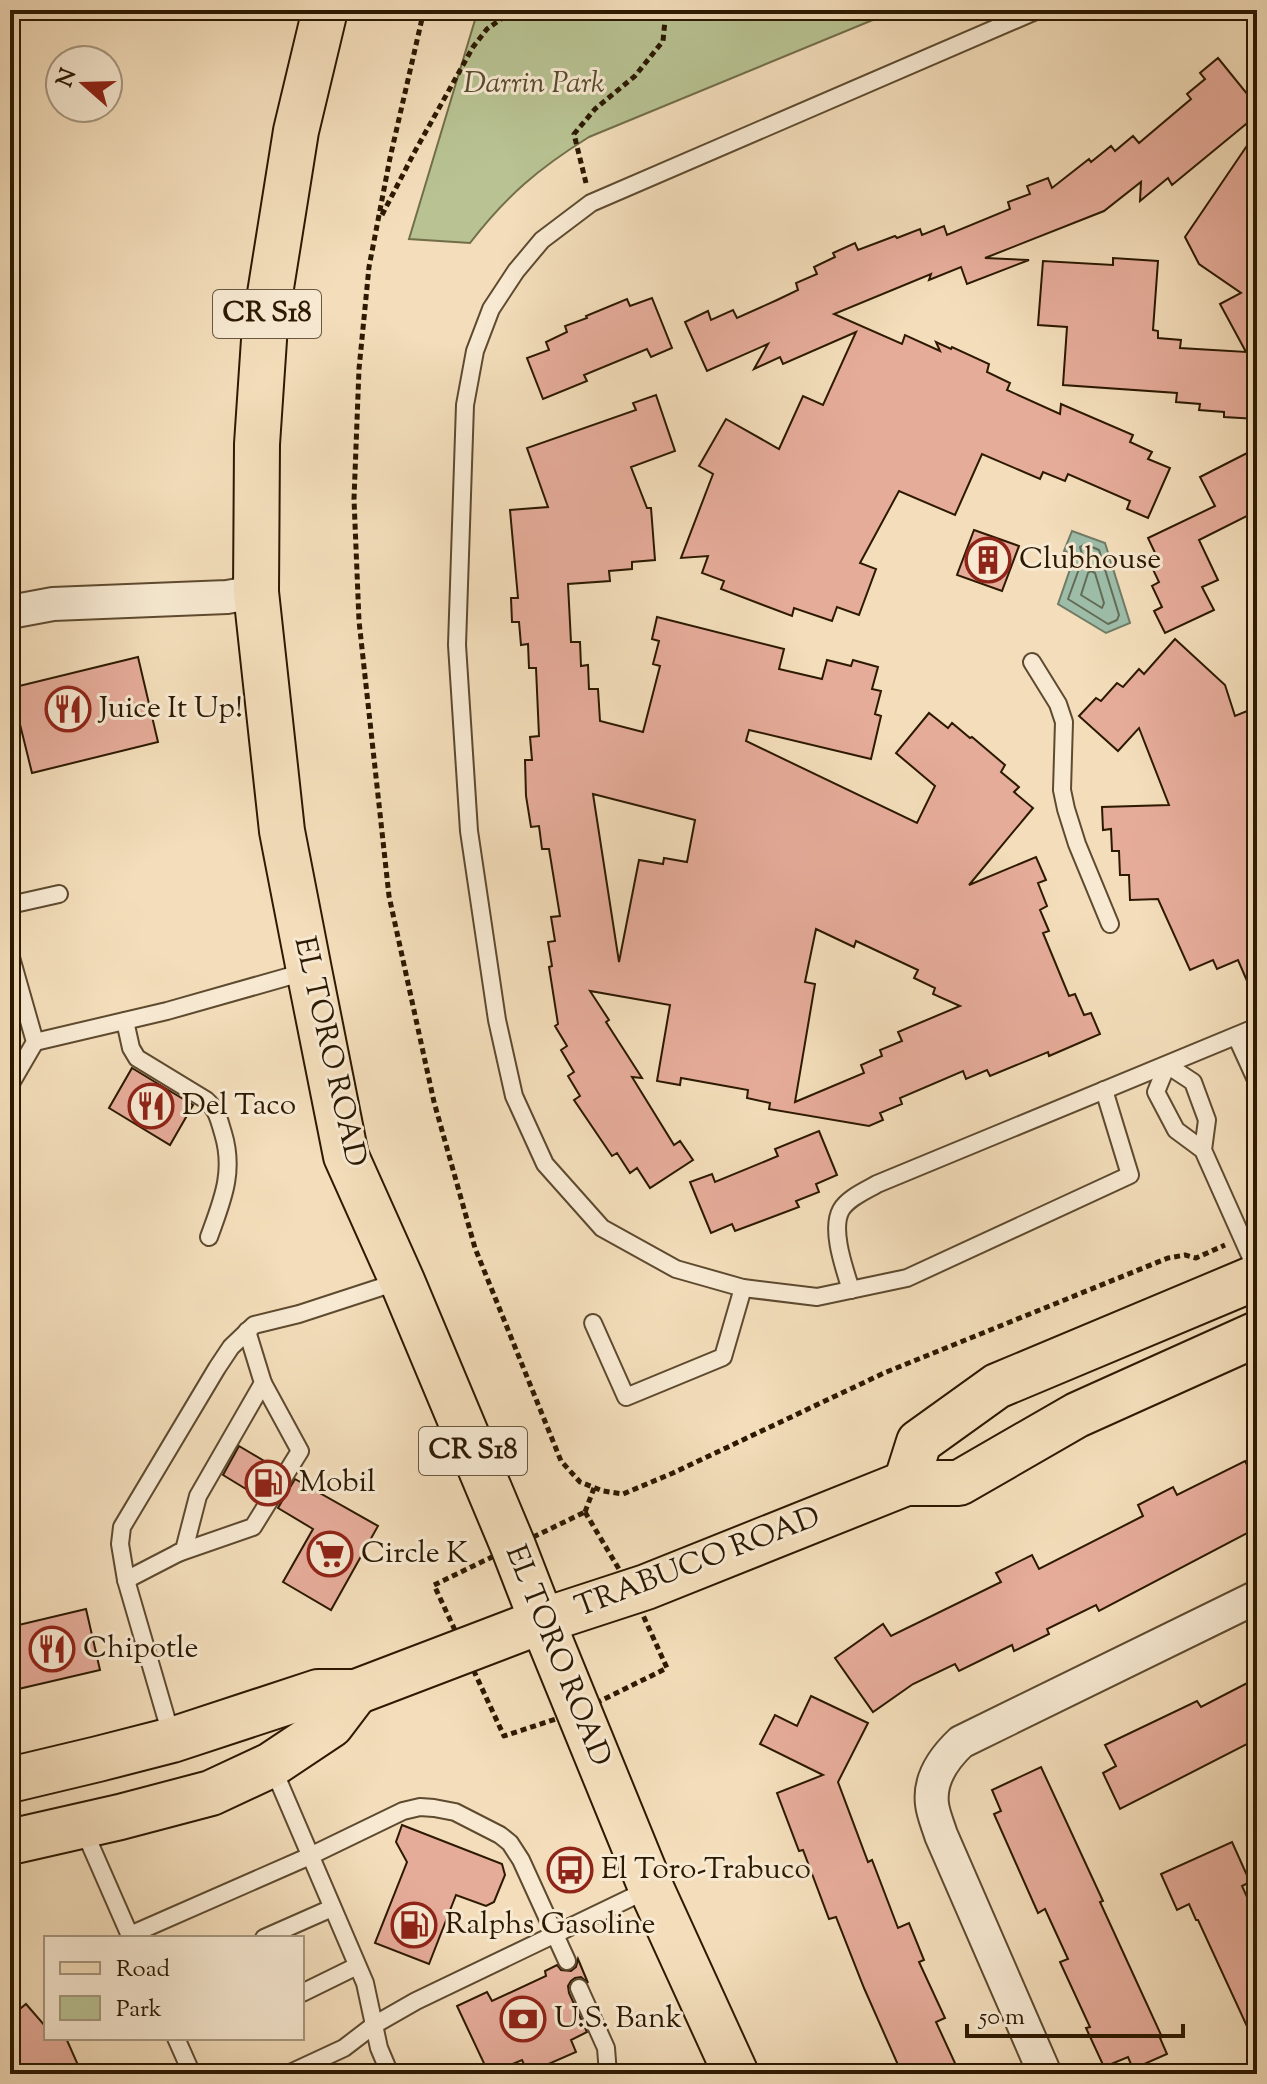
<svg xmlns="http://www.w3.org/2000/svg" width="1267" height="2084" font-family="'Sorts Mill Goudy',serif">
<rect width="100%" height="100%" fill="#f3ddba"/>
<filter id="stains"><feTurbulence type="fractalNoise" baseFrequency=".0025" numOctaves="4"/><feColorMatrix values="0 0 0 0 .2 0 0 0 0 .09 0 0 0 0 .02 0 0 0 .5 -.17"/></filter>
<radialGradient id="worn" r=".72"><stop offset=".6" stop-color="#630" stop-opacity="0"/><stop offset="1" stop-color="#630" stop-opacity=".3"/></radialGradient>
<path fill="#b8c292" stroke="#726e4a" stroke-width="2" d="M478,10H897L589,137C539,168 506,196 470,243L409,239Z"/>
<polygon fill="#9dbda9" stroke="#707b66" stroke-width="2" points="1072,531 1105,543 1130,623 1106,633 1058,604 1075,555 1064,551"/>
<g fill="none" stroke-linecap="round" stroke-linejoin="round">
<g stroke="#646b55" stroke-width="2">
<polygon points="1085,544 1099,550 1119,615 1117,620 1108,624 1068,599 1083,558 1080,547"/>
<polygon points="1091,571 1095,573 1104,603 1102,608 1081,595 1088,573"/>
</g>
</g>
<g fill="#e6ac9a" stroke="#2c1901" stroke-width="2" fill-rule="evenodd">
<polygon points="1218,58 1257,106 1257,115 1172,185 1168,178 1140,201 1141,182 1104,211 985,258 1029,260 967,284 961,267 929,280 931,274 834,314 902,344 905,335 940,351 936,342 951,349 952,347 989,364 987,372 1010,383 1007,390 1060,414 1061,404 1133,435 1130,442 1152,452 1148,459 1170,468 1148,518 1127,509 1130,501 1068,474 1065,481 1043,472 1040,479 982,454 955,515 899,491 860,563 876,569 859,615 837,607 832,621 794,608 792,616 721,589 724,581 702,573 708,556 681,558 713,474 699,466 726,419 779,449 803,396 823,405 856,332 783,364 780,357 754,369 768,344 707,371 685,322 708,311 711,320 733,310 737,318 777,300 798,290 796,283 817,274 814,267 835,257 833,253 855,243 858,250 895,236 897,238 920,229 922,235 944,226 947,235 1010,209 1008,202 1030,194 1027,186 1048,178 1052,188 1089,159 1091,162 1111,146 1115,151 1133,136 1139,143 1191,99 1187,94 1205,79 1200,73"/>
<polygon points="1257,131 1257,419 1224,417 1224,412 1199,410 1200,404 1176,402 1177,393 1063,385 1067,327 1038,325 1043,261 1113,265 1113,258 1158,261 1153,330 1158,331 1158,338 1181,340 1180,348 1246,352 1220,304 1241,293 1199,264 1185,237"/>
<polygon points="652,298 672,348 651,357 647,349 584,375 587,381 543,399 527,358 549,350 546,342 567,332 565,326 587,318 586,316 627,299 630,306"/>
<path d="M656,395L675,451L631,467L647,508H651L655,560L632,562V569L609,571L610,581L568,584L571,642H580L581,666L588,665L589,689H598L600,721L643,732L660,666L653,664L659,641L652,639L657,617L784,649L779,669L822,679L827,660L851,666L853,660L878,667L872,689L881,691L875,714L881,716L871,759L749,730L746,741L917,823L935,786L896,753L929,713L948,728L952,723L970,738L972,737L1005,765L1001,772L1019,787L1014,792L1033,808L969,885L1036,857L1046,880L1038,883L1047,906L1040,910L1049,931L1043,933L1069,996L1075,994L1084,1015L1091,1013L1100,1034L1049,1056L1048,1052L990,1076L987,1070L966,1079L963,1071L900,1098L902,1104L880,1113L883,1120L869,1126L769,1109L770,1103L747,1098L748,1090L681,1078L680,1085L657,1081L670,1005L590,991L609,1020L606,1022L642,1078L632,1077L674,1145L680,1141L693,1160L650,1188L637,1168L630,1173L617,1153L612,1156L574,1100L580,1096L568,1076L574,1072L561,1050L567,1046L555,1026L558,1024L549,967L552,966L548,942L555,941L551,917L560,916L549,849H542L539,826L531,827L526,796L525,760H532L530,737L539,736L536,668H529L528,644L521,645L519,622H512L511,598H518L510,510L548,507L527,448L636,410L633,403ZM593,794L695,820L687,862L664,858L663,864L639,860L619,962ZM816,929L854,947L856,941L918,970L914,978L935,988L933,994L960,1006L898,1032L902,1041L880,1050L882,1056L861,1065L864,1073L795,1102L815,984L805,982Z"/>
<polygon points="1257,448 1257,511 1199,540 1218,580 1202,587 1214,610 1165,633 1154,611 1162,607 1152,586 1159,582 1149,561 1157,557 1148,538 1215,506 1200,477"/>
<polygon points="974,530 1019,546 1002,591 957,575"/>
<polygon points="1175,639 1225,685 1235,716 1257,707 1257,1004 1238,960 1217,969 1213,960 1190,970 1158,899 1130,900 1129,875 1120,875 1119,851 1112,851 1111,829 1103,830 1102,807 1169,805 1139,728 1118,751 1079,716 1096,698 1101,701 1117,683 1123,687 1139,669 1144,674"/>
<polygon points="138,657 158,742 32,773 11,688"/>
<polygon points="132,1068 193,1105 170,1145 109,1108"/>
<polygon points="819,1131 837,1175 816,1184 819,1192 796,1201 799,1207 735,1231 732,1224 711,1233 690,1182 712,1174 715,1182 778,1156 775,1149"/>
<polygon points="239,1446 276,1468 259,1497 223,1475"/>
<polygon points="1245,1461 1257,1484 1257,1528 1099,1611 1096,1605 1047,1629 1049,1634 1014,1651 1012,1645 959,1671 955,1664 913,1684 873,1712 835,1658 883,1624 891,1636 1001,1582 996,1573 1032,1555 1039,1569 1143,1516 1138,1505 1173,1487 1177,1495"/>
<polygon points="295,1479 378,1526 331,1610 283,1582 313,1529 278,1508"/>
<polygon points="86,1609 100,1670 14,1690 10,1674 10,1627"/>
<polygon points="1257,1678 1257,1739 1120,1809 1103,1773 1116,1766 1105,1745 1197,1701 1201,1707"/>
<polygon points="811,1696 868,1723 838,1782 868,1862 872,1860 898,1928 909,1923 924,1960 919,1962 945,2018 936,2022 960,2074 902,2074 864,1988 836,1917 829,1919 803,1850 799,1851 777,1793 823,1775 760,1744 775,1715 797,1726"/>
<polygon points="1041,1767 1103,1901 1100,1902 1162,2037 1160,2038 1167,2054 1133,2069 1128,2057 1104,2067 1086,2028 1090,2027 1060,1962 1068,1959 1045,1909 1038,1913 994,1814 1001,1811 992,1790"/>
<polygon points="402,1825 502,1864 505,1875 494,1902 486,1906 456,1895 429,1964 375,1943 407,1862 396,1842"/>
<polygon points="1232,1842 1250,1882 1242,1886 1257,1919 1257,2048 1198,1920 1196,1920 1189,1904 1177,1910 1161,1874"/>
<polygon points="578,1959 588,1983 581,1977 575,1978 571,1981 568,1986 569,1993 587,2032 571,2040 576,2052 528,2073 522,2060 489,2074 457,2006 487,1992 492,2001 546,1976 545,1971 557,1965 561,1970 571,1971 576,1967"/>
<polygon points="26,2004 46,2027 46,2038 66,2038 82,2074 21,2074 10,2061 10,2017"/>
</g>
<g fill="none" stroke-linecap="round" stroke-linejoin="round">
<g stroke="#5e4a2f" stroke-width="20">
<g id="service">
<polyline points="1038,10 591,203 542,240 516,271 491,309 475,351 465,405 457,645 469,831 497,1020 514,1096 545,1164 602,1228 676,1269 743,1288 817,1297 907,1278 1130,1175 1104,1090"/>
<polyline points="1032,662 1058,704 1064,722 1062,790 1066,809 1077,844 1110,924"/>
<polyline points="10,905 59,894"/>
<polyline points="10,954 35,1042 10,1085"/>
<path d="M125,1021L131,1048L137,1058L206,1100C218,1111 218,1117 223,1133C235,1172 222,1201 209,1237"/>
<polyline points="1236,1036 1257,1082"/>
<polyline points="35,1042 167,1011 308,971"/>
<polyline points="1203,1150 1207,1120 1193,1082 1167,1065 1156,1092 1176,1130 1203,1150 1257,1271"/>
<path d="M851,1290C845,1270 830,1230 841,1210C848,1198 865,1191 877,1184L1257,1027"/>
<polyline points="593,1323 626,1397 723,1357 743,1288"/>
<polyline points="178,1553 253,1527 300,1451 263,1383"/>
<polyline points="126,1580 184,1550 198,1496 263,1383 247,1331"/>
<polyline points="172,1738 126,1580 120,1544 122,1527 217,1368 231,1347 254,1325 299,1314 400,1281"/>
<polyline points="272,1766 365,1983 379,2048 390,2074"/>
<polyline points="82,1826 131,1938"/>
<polyline points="130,1935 310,1856 403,1811 420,1807 434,1808 455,1812 500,1835 510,1843 521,1860 567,1961"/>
<polyline points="264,1938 332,1908"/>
<polyline points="579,1988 606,2048 608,2074"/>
<polyline points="302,1993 357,1966"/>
<polyline points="176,2038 192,2074"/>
<polyline points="288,2074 344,2048 374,2025 416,2001 649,1889"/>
</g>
</g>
<g stroke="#5e4a2f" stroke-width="36">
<g id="minor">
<polyline points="10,612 53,604 227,597 256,592"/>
<path d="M1045,2074L941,1835C938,1825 933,1814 932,1804C929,1779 944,1758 961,1742L1257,1597"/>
</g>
</g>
<g stroke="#2c1901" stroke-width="48">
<g id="primary">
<polyline points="325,10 296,131 265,325 257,444 256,592 282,831 309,970 346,1156 402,1281 513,1546 542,1621 651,1888 736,2074"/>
<polyline points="906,1483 919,1442 997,1386 1257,1277"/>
<polyline points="10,1780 98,1759 172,1740 318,1692 356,1692 542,1621 646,1587 906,1483 959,1483 1077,1415 1257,1334"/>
<polyline points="10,1842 120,1817 211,1793 271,1765 331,1725 356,1692"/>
</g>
</g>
<g stroke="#2c1901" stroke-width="5" stroke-dasharray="6 4" stroke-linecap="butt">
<polyline points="424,10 390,158 369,267 359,369 354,499 359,621 389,896 434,1102 475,1248 561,1461 580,1482 603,1491 623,1494 673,1473 884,1373 1168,1258 1185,1255 1196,1258 1225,1245"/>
<polyline points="586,183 574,134 595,109 635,76 663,41 666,10"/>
<polyline points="382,215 414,153 473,47 487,29 504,17 522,10"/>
<polygon points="585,1512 632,1591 667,1668 580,1711 504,1736 434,1585"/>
<polyline points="585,1512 594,1488"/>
</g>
<use href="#service" stroke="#f7e9d2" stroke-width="16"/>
<use href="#minor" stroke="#f7e9d2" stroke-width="32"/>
<use href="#primary" stroke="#f3ddba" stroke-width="44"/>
</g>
<defs>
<g id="building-ring" transform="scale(2.3)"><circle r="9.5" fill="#f7e9d2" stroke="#8f2418" stroke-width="1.5"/><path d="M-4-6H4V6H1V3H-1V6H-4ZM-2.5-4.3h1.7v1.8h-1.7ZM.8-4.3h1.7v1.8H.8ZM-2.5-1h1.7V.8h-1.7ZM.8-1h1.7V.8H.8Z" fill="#8f2418"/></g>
<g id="restaurant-ring" transform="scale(2.3)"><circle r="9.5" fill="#f7e9d2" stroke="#8f2418" stroke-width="1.5"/><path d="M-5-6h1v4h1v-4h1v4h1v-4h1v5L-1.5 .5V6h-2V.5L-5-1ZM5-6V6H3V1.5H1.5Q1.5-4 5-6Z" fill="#8f2418"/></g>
<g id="fuel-ring" transform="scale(2.3)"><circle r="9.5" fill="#f7e9d2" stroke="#8f2418" stroke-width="1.5"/><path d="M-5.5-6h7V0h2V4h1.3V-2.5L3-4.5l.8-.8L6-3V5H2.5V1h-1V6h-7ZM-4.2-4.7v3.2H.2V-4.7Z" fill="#8f2418"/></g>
<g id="supermarket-ring" transform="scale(2.3)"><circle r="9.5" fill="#f7e9d2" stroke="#8f2418" stroke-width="1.5"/><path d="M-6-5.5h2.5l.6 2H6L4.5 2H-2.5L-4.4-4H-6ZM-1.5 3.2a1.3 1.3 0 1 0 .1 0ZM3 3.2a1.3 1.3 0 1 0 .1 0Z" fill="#8f2418"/></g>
<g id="bus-ring" transform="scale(2.3)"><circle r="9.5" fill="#f7e9d2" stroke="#8f2418" stroke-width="1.5"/><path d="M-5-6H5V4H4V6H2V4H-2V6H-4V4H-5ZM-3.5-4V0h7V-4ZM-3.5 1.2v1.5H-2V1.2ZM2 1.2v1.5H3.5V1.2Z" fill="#8f2418"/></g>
<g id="bank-ring" transform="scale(2.3)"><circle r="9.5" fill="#f7e9d2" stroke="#8f2418" stroke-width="1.5"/><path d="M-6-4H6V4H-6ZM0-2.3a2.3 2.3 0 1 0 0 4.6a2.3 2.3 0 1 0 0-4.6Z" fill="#8f2418"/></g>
</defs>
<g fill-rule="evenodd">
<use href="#building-ring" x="988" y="560"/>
<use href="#restaurant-ring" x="68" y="709"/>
<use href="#restaurant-ring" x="151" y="1106"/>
<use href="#fuel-ring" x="268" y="1483"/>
<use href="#supermarket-ring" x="330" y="1554"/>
<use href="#restaurant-ring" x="52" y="1649"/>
<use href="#bus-ring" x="570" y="1870"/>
<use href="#fuel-ring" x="414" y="1925"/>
<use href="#bank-ring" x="523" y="2019"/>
</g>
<g text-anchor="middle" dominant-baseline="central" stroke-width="6" stroke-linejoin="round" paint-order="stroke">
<g fill="#f7e9d2" stroke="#695740" stroke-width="2">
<rect x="213" y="290" width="108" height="48" rx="6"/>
<rect x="419" y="1427" width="108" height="48" rx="6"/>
</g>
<g font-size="28" font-weight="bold" fill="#2c1901">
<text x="267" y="314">CR S18</text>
<text x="473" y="1451">CR S18</text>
</g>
<g font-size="30" font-style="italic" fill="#564c2c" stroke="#f7e9d2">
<text x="534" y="84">Darrin Park</text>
</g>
<g font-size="30" fill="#2c1901" stroke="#f7e9d2" text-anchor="start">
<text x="1019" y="560">Clubhouse</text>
<text x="99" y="709">Juice It Up!</text>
<text x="182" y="1106">Del Taco</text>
<text x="299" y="1483">Mobil</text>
<text x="361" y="1554">Circle K</text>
<text x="83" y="1649">Chipotle</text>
<text x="601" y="1870">El Toro-Trabuco</text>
<text x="445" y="1925">Ralphs Gasoline</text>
<text x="554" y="2019">U.S. Bank</text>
</g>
<g font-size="30" fill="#2c1901" stroke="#f7e9d2">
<text transform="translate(329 1052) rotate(77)">EL TORO ROAD</text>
<text transform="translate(698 1563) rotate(-21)">TRABUCO ROAD</text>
<text transform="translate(557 1656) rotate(68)">EL TORO ROAD</text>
</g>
</g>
<rect width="1267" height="2084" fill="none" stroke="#f3ddba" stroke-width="40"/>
<rect x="12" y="12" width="1243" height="2060" fill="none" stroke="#2c1901" stroke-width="4"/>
<rect x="20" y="20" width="1227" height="2044" fill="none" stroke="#2c1901" stroke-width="2"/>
<rect x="44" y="1936" width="260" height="104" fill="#f7e9d2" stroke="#a6967e" stroke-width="2"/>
<rect x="60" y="1962" width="40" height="12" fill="#f3ddba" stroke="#a6967e" stroke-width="2"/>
<text x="116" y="1976" font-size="24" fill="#2c1901">Road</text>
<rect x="60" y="1996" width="40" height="24" fill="#b8c292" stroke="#a6967e" stroke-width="2"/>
<text x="116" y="2016" font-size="24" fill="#2c1901">Park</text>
<g transform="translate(84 84) rotate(290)"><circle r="38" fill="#f7e9d2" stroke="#a6967e" stroke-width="2"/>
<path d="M0-6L14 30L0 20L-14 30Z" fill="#8f2418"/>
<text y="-12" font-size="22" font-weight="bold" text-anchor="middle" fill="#2c1901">N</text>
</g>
<path d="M967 2024v12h216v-12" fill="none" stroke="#2c1901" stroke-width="4"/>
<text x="979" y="2024" font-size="24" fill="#2c1901" stroke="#f7e9d2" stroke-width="6" paint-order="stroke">50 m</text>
<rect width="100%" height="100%" filter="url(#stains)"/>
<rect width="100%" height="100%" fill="url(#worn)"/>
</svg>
